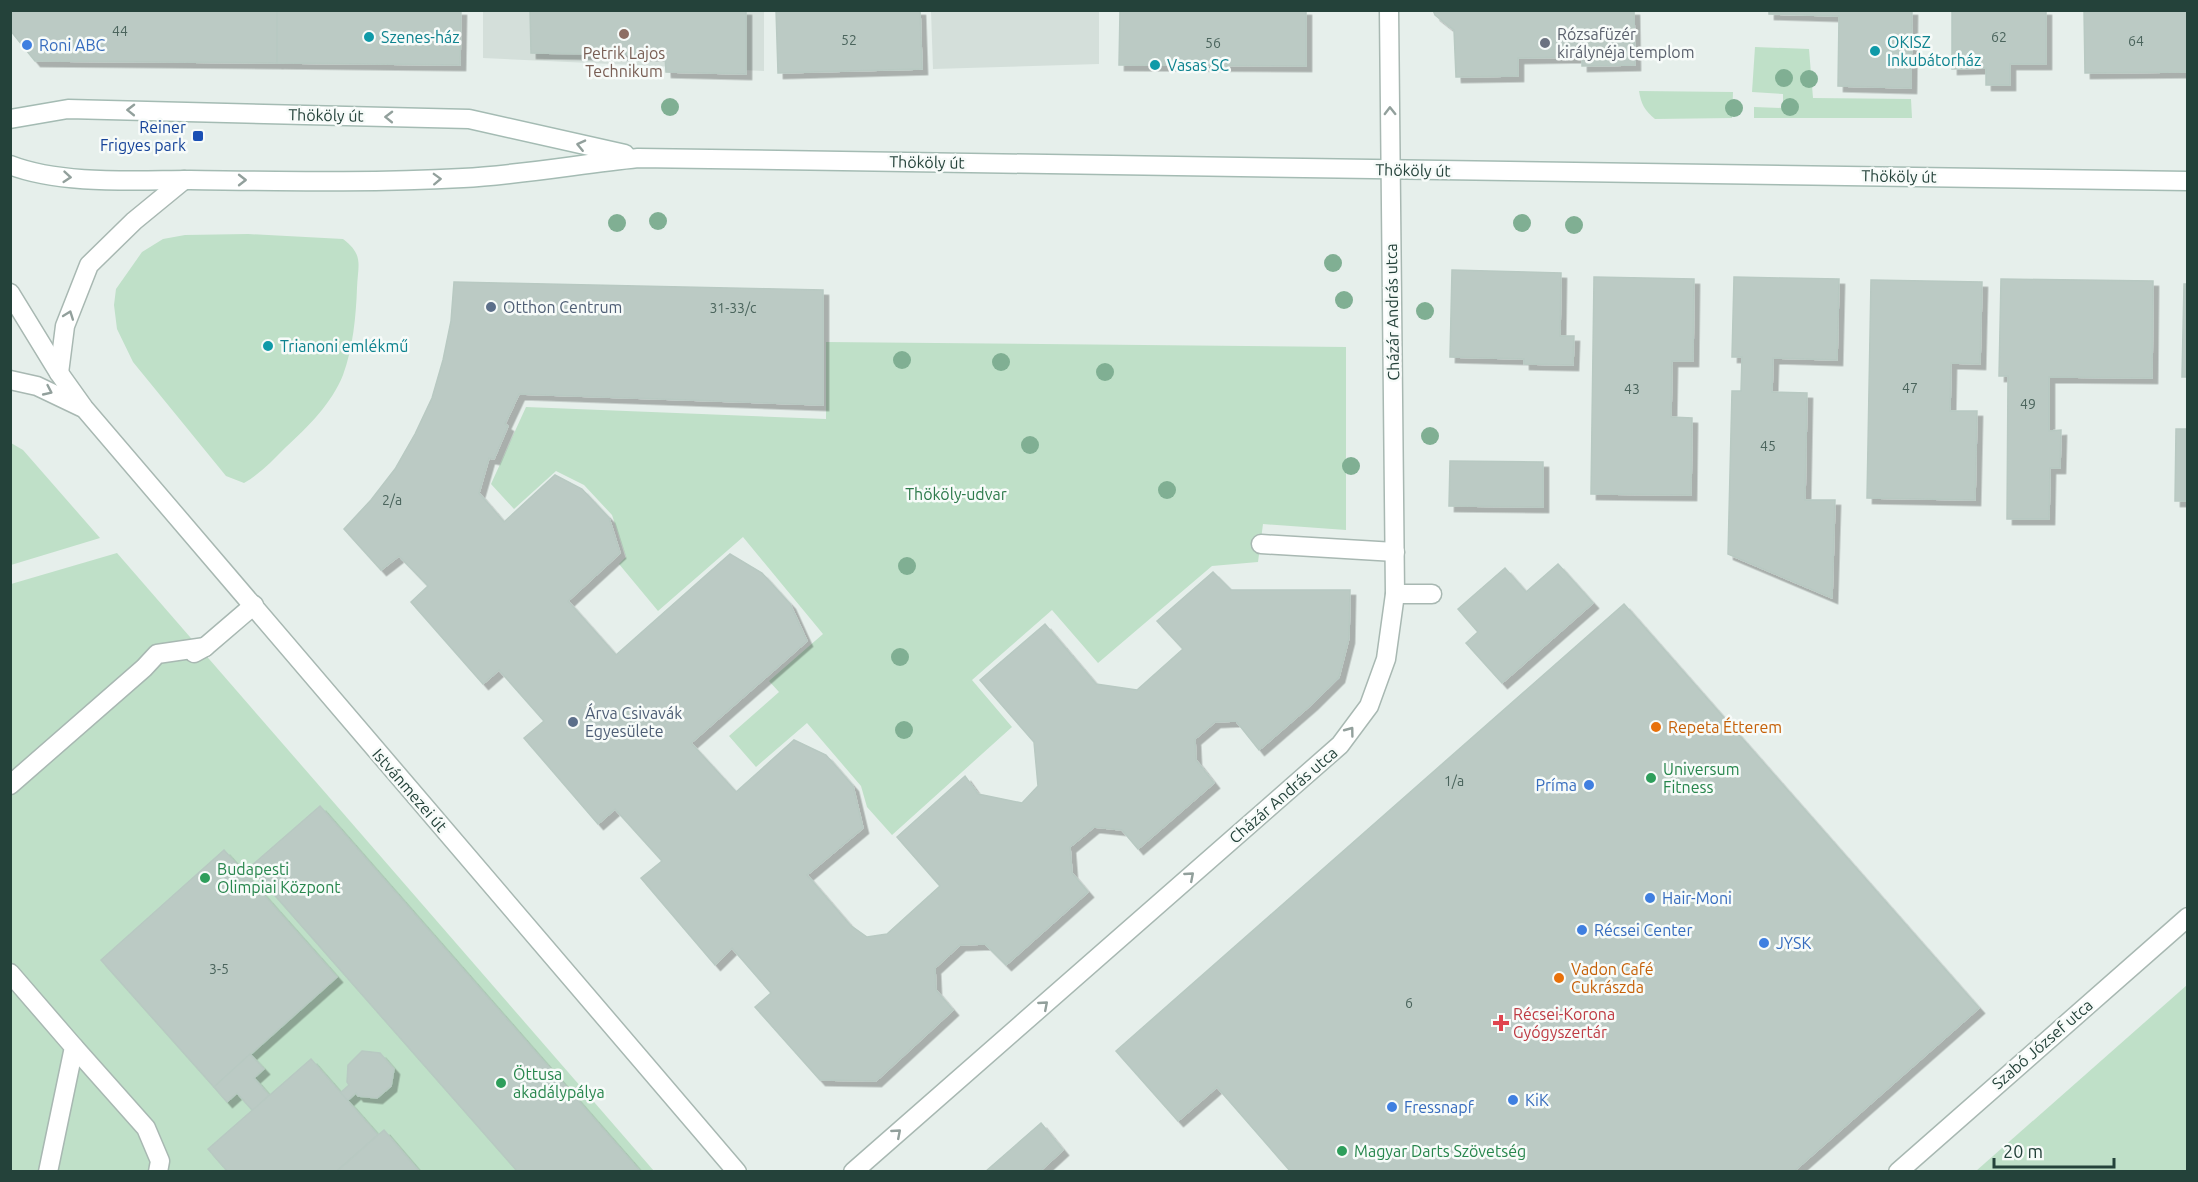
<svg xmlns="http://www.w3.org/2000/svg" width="2198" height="1182" font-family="Ubuntu,sans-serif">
<defs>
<filter id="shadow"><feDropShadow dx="5.5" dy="5.5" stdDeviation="0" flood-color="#0004"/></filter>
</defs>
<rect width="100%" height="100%" fill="#e6efeb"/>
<g fill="#d4dfda">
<polygon points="483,11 764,11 764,71 483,58"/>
<polygon points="931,11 1099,11 1099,64 933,69"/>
</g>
<g fill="#bfe0c8">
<polygon points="1755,47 1809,49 1813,98 1911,99 1912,118 1754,118 1754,107 1783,108 1783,94 1752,92"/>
<path d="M1639,91L1733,92L1732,118L1655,119C1645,111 1641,104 1639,91Z"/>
<path d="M248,234L343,239C364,255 358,264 357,288C356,316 353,348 343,375C332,403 308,427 286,447C272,461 261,473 244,483L226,476L133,362L117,329L114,305L116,289L142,252L163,239L185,235Z"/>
<polygon points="826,342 1346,347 1346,530 1263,524 1258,562 1212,566 1098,663 1052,610 972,680 1012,727 892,835 867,807 861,786 807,723 756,767 729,736 779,692 769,681 823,634 743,537 658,611 619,564 626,557 612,515 584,485 556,471 514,509 491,484 526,407 826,419"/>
<polygon points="11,443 23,450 100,538 11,565"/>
<polygon points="117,553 654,1171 11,1172 11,584"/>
<polygon points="2187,985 2187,1171 1976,1171"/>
</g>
<g fill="#bbcac4" stroke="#b8c9c2" stroke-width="1.5" filter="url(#shadow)">
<polygon points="10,10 277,10 277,63 35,61 10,30"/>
<polygon points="277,10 461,10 460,65 277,63"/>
<polygon points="530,10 746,10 746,74 666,72 665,55 531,53"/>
<polygon points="776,10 920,10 922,69 778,73"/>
<polygon points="1120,10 1306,10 1306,66 1119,65"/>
<polygon points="1433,10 1634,10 1635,65 1582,66 1582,57 1518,58 1518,76 1456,77 1454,30 1435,15"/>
<polygon points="1769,10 1912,10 1911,88 1838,86 1839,16 1769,14"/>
<polygon points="1952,10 2046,10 2046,64 2010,64 2010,85 1986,85 1986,68 1952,69"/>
<polygon points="2084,10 2188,10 2188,72 2085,73"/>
<polygon points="1452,270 1561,273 1560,336 1574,336 1573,365 1524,364 1524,359 1450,357"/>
<polygon points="1594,277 1694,279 1693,361 1672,361 1671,417 1692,418 1691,495 1591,494"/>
<polygon points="1734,277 1839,279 1837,360 1773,358 1772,392 1807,393 1805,500 1835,500 1832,598 1728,554 1732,391 1741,391 1742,357 1732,357"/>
<polygon points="2001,279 2153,281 2152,378 2049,377 2049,431 2061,430 2060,468 2050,468 2049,519 2007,519 2008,376 1999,376"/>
<polygon points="1871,280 1982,282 1980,364 1951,363 1950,411 1977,411 1975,500 1867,498"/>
<polygon points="454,282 823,290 823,405 519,394 505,424 508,426 494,459 489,458 479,493 504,522 555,475 582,489 609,518 620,553 568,601 616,655 730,554 762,573 790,604 807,641 691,743 736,792 794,740 826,755 853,786 863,828 807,875 850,925 867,937 887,934 940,886 897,837 965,776 978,794 1022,803 1038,786 1034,742 980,680 1045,624 1096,684 1137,690 1183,649 1157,621 1213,572 1231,590 1350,590 1349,638 1339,677 1312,704 1259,750 1236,721 1215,722 1195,739 1196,760 1214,783 1138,849 1122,830 1094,827 1070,847 1072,873 1088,892 1006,965 985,944 960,945 935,968 936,990 953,1010 876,1081 820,1080 755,1007 771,993 732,948 715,965 641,878 662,861 615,809 598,824 524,738 544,721 499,670 483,684 411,602 428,586 399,556 381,570 344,529 371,500 395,469 415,434 432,398 443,360 451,321"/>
<polygon points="2184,284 2188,284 2188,377 2182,377"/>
<polygon points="2176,429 2188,429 2188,501 2175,501"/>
<polygon points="1450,461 1543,462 1543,507 1449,506"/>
<polygon points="1558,564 1593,603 1502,683 1466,643 1478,632 1458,609 1505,568 1526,592"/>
<polygon points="1624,604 1979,1008 1793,1172 1291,1172 1217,1087 1178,1121 1116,1051"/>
<polygon points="320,806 641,1172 518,1172 250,867"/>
<polygon points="224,850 337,977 214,1087 101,960"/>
<polygon points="362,1051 380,1053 394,1069 391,1086 377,1098 358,1096 356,1093 347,1101 340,1093 349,1085 347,1082 348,1065"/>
<polygon points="250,1054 264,1069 254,1078 269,1095 253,1111 237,1093 227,1102 214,1087"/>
<polygon points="311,1059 378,1135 336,1172 228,1172 208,1149"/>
<polygon points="1041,1123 1063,1150 1039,1172 985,1172"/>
<polygon points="384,1130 420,1172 336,1172 378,1135"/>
</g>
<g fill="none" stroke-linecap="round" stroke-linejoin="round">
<g stroke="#a8b8b2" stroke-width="21">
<g id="lane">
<polyline points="1261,544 1395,552"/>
<polyline points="1395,594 1432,594"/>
<polyline points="194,653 205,647 254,605"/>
<polyline points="10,785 144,668 157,654 205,647"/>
<polyline points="10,973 74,1047 48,1172"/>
<polyline points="74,1047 146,1128 160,1161 158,1172"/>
</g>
</g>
<g stroke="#a8b8b2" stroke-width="21">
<g id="street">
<polyline points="10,293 59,373 84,408 737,1172"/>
<polyline points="59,373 65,326 89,265 134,221 184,180"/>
<polyline points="10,380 37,386 81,407"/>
<polyline points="853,1172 1340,745 1369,706 1386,659 1395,594 1389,10"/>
<polyline points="1898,1172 2188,917"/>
</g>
</g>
<g stroke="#a4bbb3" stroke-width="21">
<g id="secondary">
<polyline points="10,119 68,109 469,119 625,154"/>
<path d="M10,165C61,185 136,180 190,180C281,181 372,183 463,178C521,175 580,164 638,158L2188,181"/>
</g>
</g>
<use href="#lane" stroke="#fff" stroke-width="18"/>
<use href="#street" stroke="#fff" stroke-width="18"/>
<use href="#secondary" stroke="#fff" stroke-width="18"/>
</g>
<g fill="#80af93">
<circle cx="1784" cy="78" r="9"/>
<circle cx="1809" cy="79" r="9"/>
<circle cx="670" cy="107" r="9"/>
<circle cx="1790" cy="107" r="9"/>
<circle cx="1734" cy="108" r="9"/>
<circle cx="658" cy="221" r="9"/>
<circle cx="617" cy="223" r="9"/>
<circle cx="1522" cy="223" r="9"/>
<circle cx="1574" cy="225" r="9"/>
<circle cx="1333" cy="263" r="9"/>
<circle cx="1344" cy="300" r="9"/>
<circle cx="1425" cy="311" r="9"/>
<circle cx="902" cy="360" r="9"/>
<circle cx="1001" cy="362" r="9"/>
<circle cx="1105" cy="372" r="9"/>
<circle cx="1430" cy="436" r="9"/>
<circle cx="1030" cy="445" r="9"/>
<circle cx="1351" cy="466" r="9"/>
<circle cx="1167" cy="490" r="9"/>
<circle cx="907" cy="566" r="9"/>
<circle cx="900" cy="657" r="9"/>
<circle cx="904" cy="730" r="9"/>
</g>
<defs><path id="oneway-chevron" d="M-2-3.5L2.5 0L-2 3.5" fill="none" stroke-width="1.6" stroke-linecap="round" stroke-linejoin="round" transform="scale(1.5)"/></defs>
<g stroke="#92a09c">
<use href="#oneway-chevron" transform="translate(131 110) rotate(-179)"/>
<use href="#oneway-chevron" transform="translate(1390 111) rotate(-91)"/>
<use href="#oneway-chevron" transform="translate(389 117) rotate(-179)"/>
<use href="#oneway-chevron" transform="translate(581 145) rotate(-167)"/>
<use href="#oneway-chevron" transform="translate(67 177) rotate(5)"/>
<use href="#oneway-chevron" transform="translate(437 179) rotate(-2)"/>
<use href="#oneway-chevron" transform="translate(242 180)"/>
<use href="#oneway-chevron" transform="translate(69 315) rotate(-70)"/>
<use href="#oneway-chevron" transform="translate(48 391) rotate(25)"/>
<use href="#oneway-chevron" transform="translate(1350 731) rotate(-53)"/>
<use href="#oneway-chevron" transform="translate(1190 876) rotate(-41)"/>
<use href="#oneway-chevron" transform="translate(1044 1005) rotate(-41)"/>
<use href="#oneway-chevron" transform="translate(897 1133) rotate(-41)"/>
</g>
<circle fill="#8d6e63" stroke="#f7fbf9" stroke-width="2" cx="624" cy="34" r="6"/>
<g fill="#0f9aa8" stroke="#f7fbf9" stroke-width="2">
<circle cx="369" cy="37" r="6"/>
<circle cx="1875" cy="51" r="6"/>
<circle cx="1155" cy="65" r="6"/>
<circle cx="268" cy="346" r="6"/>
</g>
<circle fill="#6b7280" stroke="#f7fbf9" stroke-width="2" cx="1545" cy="43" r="6"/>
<g fill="#3f7fe0" stroke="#f7fbf9" stroke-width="2">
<circle cx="27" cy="45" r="6"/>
<circle cx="1589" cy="785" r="6"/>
<circle cx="1650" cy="898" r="6"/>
<circle cx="1582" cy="930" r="6"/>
<circle cx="1764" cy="943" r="6"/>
<circle cx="1513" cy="1100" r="6"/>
<circle cx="1392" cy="1107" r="6"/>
</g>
<rect fill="#1a4fb4" stroke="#f7fbf9" stroke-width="2" x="192" y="130" width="12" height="12" rx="3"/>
<g fill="#5c6f8a" stroke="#f7fbf9" stroke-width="2">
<circle cx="491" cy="307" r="6"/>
<circle cx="573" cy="722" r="6"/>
</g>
<g fill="#e8710a" stroke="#f7fbf9" stroke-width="2">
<circle cx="1656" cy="727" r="6"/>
<circle cx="1559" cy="978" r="6"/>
</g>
<g fill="#2e9e5b" stroke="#f7fbf9" stroke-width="2">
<circle cx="1651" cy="778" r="6"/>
<circle cx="205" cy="878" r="6"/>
<circle cx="501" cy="1083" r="6"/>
<circle cx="1342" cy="1151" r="6"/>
</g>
<path fill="#e0444e" stroke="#f7fbf9" stroke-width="2" d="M1498 1014h6v6h6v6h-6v6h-6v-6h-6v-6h6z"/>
<g text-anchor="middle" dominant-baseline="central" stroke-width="5" stroke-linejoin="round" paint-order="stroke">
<g font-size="14" fill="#4a645c">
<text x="120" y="31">44</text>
<text x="1999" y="37">62</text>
<text x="849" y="40">52</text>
<text x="2136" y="41">64</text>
<text x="1213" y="43">56</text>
<text x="733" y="308">31-33/c</text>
<text x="1910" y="388">47</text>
<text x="1632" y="389">43</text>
<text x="2028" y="404">49</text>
<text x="1768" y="446">45</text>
<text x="392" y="500">2/a</text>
<text x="1454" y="781">1/a</text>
<text x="219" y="969">3-5</text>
<text x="1409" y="1003">6</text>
</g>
<g font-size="16" fill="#5b616d" stroke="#f7fbf9" text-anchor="start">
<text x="1557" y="34">Rózsafüzér<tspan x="1557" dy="18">királynéja templom</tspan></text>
</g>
<g font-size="16" fill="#0d838f" stroke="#f7fbf9" text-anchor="start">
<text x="381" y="37">Szenes-ház</text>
<text x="1887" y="42">OKISZ<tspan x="1887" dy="18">Inkubátorház</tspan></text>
<text x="1167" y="65">Vasas SC</text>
<text x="280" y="346">Trianoni emlékmű</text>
</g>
<g font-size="16" fill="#366cbe" stroke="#f7fbf9" text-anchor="start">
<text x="39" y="45">Roni ABC</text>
<text x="1577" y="785" text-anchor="end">Príma</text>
<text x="1662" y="898">Hair-Moni</text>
<text x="1594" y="930">Récsei Center</text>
<text x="1776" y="943">JYSK</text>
<text x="1525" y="1100">KiK</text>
<text x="1404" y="1107">Fressnapf</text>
</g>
<g font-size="16" fill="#785e54" stroke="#f7fbf9">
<text x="624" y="53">Petrik Lajos<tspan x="624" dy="18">Technikum</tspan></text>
</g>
<g font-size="16" fill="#24423a" stroke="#f7fbf9">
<text transform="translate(326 115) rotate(1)">Thököly út</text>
<text transform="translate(927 162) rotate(1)">Thököly út</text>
<text transform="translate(1413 170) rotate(1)">Thököly út</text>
<text transform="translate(1899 176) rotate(1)">Thököly út</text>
<text transform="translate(1392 312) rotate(-91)">Cházár András utca</text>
<text transform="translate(410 790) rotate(49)">Istvánmezei út</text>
<text transform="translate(1283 795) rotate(-41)">Cházár András utca</text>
<text transform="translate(2042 1044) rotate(-41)">Szabó József utca</text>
</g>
<g font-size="16" fill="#164399" stroke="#f7fbf9" text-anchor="end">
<text x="186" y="127">Reiner<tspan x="186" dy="18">Frigyes park</tspan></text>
</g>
<g font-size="16" fill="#4e5e75" stroke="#f7fbf9" text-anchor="start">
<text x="503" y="307">Otthon Centrum</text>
<text x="585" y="713">Árva Csivavák<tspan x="585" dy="18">Egyesülete</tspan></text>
</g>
<g font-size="16" fill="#2d7a4b" stroke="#f7fbf9">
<text x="956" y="494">Thököly-udvar</text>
</g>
<g font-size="16" fill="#c56008" stroke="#f7fbf9" text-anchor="start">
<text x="1668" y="727">Repeta Étterem</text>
<text x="1571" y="969">Vadon Café<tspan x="1571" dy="18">Cukrászda</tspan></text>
</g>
<g font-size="16" fill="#27864d" stroke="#f7fbf9" text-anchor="start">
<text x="1663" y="769">Universum<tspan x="1663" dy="18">Fitness</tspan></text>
<text x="217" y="869">Budapesti<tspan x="217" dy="18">Olimpiai Központ</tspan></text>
<text x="513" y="1074">Öttusa<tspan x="513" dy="18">akadálypálya</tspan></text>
<text x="1354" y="1151">Magyar Darts Szövetség</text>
</g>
<g font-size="16" fill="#be3a42" stroke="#f7fbf9" text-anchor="start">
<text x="1513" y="1014">Récsei-Korona<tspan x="1513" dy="18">Gyógyszertár</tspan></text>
</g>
</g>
<rect width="2198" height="1182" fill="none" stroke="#24423a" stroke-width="24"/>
<path d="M1994 1158v9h120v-9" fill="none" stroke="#24423a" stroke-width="3"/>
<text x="2003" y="1158" font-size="18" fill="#24423a" stroke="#f7fbf9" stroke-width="4.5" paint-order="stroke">20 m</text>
</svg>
